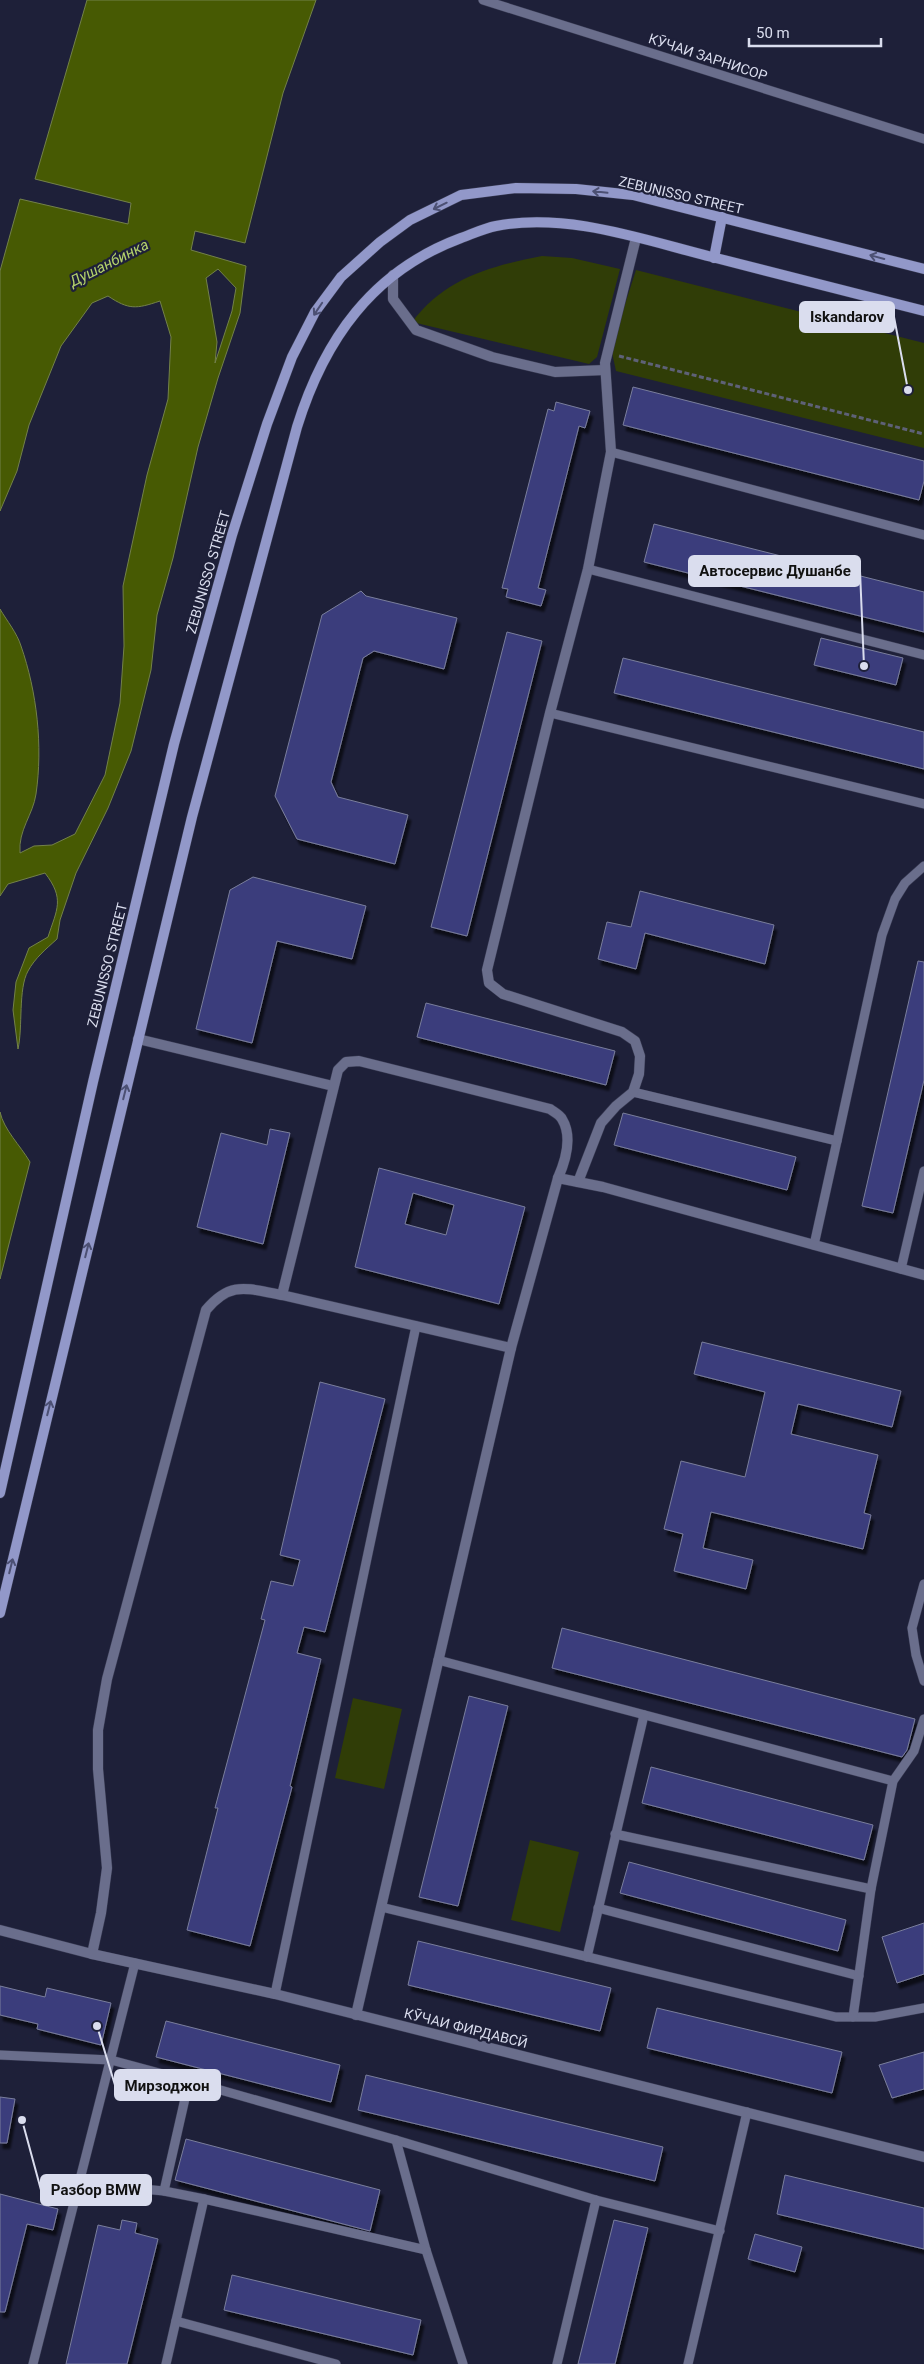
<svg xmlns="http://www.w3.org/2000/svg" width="924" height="2364" font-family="Roboto,sans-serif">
<defs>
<filter id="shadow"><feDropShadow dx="3" dy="5.5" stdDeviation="1" flood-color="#0009"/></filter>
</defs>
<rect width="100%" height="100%" fill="#1e2039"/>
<g fill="#303d07">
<path d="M542,256L572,258L620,269L597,357L589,364L412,322C445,278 490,266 542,256Z"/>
<polygon points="636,270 924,343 924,448 616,371 611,348"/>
<polygon points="353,1698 402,1709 384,1789 335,1778"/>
<polygon points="530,1840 579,1852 560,1932 511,1920"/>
</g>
<g fill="#475a03" stroke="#73814a" fill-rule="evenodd">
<path d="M87,0H316L283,93L245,243L195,231L191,250L246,266L240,313L218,378L198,447L173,558L157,615L151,670L131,751L108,808L76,873L60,920L57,939C46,949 35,958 28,971C18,989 23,1027 18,1049L13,1010L16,982L29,948L48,937C57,909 65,899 45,873L8,884L0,896V609C7,621 17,633 21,646C37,692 43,746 36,794C33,815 18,830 20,853L34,846L52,845L75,834L105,775L120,703L124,646L123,586L147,475L168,399L171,337L160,301C136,309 129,310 108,296L92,303L61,346L29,425L17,471L0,511V271L20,199L128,224L131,203L35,179ZM218,269L236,288L232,311L215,363L217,342L206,278Z"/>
<path d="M0,1112C4,1130 20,1145 30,1162L0,1279Z"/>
</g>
<g fill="#3a3d7c" stroke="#7a7e9c" fill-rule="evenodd" filter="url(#shadow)">
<polygon points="633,387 924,461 924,481 919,500 623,425"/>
<polygon points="556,402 590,411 585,428 579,426 538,588 546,590 541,606 506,597 508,589 502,588 548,409 554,411"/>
<polygon points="654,524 924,592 924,632 644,562"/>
<polygon points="361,591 366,596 457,618 444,669 374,651 363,658 331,782 338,797 408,815 395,864 297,839 275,796 322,615"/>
<polygon points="507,632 542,641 467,936 431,927"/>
<polygon points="821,638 903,658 896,685 814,665"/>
<polygon points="623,658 924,732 924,769 614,693"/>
<polygon points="253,877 366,906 352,959 277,941 252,1043 196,1029 230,890"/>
<polygon points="640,891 774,925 765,964 645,933 636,969 598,959 607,922 631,927"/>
<polygon points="918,961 924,962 924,1080 893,1213 862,1206"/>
<polygon points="426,1003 615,1051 606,1085 417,1037"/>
<polygon points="623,1113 796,1157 787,1190 614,1145"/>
<polygon points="270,1129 290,1133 263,1244 197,1227 221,1133 267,1145"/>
<path d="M379,1168L525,1207L499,1304L355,1267ZM413,1193L454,1205L446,1235L405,1224Z"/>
<polygon points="702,1342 901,1391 892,1427 798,1404 791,1434 878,1455 864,1513 871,1515 863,1549 711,1512 703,1548 753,1560 746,1589 674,1571 683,1534 664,1529 681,1461 745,1477 765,1392 694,1374"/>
<polygon points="320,1382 385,1399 325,1632 304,1627 297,1653 321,1659 290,1786 292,1787 250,1946 187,1930 218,1808 215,1808 265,1620 261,1619 271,1581 293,1586 300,1560 280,1555"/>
<polygon points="562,1628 915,1719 907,1750 902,1757 552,1668"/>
<polygon points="469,1696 508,1706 458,1906 419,1897"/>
<polygon points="651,1767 873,1825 864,1860 642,1803"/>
<polygon points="629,1862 846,1920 838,1951 620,1893"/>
<polygon points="924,1923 924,1974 897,1983 882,1937"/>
<polygon points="418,1941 611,1988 600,2031 408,1985"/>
<polygon points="0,1986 45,1997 47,1988 111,2003 101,2045 37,2029 38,2024 0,2015"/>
<polygon points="657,2008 842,2052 832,2093 647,2048"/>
<polygon points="166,2021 340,2065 331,2102 156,2057"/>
<polygon points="924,2052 924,2089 892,2098 879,2065"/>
<polygon points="366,2075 663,2147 655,2181 358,2110"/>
<polygon points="0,2097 15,2099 7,2143 0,2143"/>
<polygon points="186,2139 380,2190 370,2231 175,2180"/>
<polygon points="785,2175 924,2208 924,2249 777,2214"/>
<polygon points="0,2194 58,2209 53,2230 27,2224 5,2312 0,2312"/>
<polygon points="122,2220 137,2223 135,2233 158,2239 127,2364 66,2364 98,2225 120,2230"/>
<polygon points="614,2220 648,2228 615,2364 578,2364"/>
<polygon points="755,2234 802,2247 795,2272 748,2259"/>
<polygon points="232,2275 421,2320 413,2355 224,2310"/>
</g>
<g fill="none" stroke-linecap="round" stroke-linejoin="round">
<g stroke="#383a52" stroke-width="10">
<g id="service">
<polyline points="483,0 924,139"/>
<polyline points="611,452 924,535"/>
<polyline points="588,569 924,655"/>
<polyline points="550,713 924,804"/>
<polyline points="633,1092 837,1141 814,1245"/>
<polyline points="837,1141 882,935 895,899 905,883 924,866"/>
<polyline points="901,1269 924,1171"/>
<polyline points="924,1584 912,1628 916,1655 924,1681"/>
<polyline points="438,1660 893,1781"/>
<polyline points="615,1834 871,1889"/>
<polyline points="381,1907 836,2017 875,2017 924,2008"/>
<polyline points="598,1908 859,1976"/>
<polyline points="587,1957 644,1715"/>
<polyline points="275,1994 416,1326"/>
<polyline points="853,2017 871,1889 893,1781 914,1751 924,1719"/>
<polyline points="0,2055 111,2060 189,2081"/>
<polyline points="396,2140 426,2250 463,2364"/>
<polyline points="79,2183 164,2191"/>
<polyline points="204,2199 164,2191 189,2081 396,2140 596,2200"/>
<polyline points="176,2321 336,2364"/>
<polyline points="33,2364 135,1963"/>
<polyline points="166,2364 204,2199 426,2250"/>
<polyline points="557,2364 596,2200 720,2231"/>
<polyline points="688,2364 747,2112"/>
</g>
</g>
<g stroke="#383a52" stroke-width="11">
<g id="minor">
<polyline points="393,275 393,299 416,330 492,357 555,372 605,370"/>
<polyline points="138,1039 333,1086"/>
<polyline points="578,1182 601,1123 616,1106 633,1092 639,1074 640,1056 635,1041 622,1032 503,994 489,983 487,970 550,713 588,569 611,452 605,363 636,238"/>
<polyline points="282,1295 511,1348"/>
<path d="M92,1954L101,1913L107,1868L98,1769V1730L107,1679L206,1310C231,1280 247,1289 282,1295L338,1070L346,1062L359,1061L550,1109C554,1112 560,1115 562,1119C573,1137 565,1162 558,1178"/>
<polyline points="356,2015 511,1348 558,1178 603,1187 924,1275"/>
</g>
</g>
<g stroke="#383a52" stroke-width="11">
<polyline id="tertiary" points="0,1930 92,1954 275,1994 924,2157"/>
</g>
<g stroke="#383a52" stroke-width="11">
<g id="secondary">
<polyline points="714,258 722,217"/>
<polyline points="0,1493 93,1082 174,744 232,535 267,424 292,357 315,312 341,277 380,242 410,220 461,195 516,188 576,189 633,195 924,269"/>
<path d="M0,1613L192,817L297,427C324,340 372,271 461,238C472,234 485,228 496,226C567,212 644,240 712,257C782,275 853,293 924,311"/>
</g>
</g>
<polyline stroke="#5e6177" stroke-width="3" stroke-dasharray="5 2.5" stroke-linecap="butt" points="619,356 924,434"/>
<use href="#service" stroke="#6a6e8c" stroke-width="9"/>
<use href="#minor" stroke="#6a6e8c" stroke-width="10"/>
<use href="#tertiary" stroke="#6a6e8c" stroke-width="10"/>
<use href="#secondary" stroke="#9298c9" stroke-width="10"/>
</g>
<defs><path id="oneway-shaft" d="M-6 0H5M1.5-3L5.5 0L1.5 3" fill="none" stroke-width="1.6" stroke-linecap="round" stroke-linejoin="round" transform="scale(1.25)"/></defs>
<g stroke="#4c5073">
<use href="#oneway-shaft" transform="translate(600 192) rotate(-174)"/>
<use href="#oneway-shaft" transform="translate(440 206) rotate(154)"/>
<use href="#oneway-shaft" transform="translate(877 257) rotate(-165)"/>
<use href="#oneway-shaft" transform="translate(318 309) rotate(124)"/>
<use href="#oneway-shaft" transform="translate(125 1092) rotate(-76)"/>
<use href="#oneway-shaft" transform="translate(87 1250) rotate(-76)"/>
<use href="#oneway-shaft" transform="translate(49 1408) rotate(-76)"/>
<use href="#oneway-shaft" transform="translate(11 1566) rotate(-76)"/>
</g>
<g text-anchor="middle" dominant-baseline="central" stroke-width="4.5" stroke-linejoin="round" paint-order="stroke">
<g font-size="14" fill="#daddee" stroke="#1e2039">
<text transform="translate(708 57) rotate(18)">КӮЧАИ ЗАРНИСОР</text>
<text transform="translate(681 195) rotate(13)">ZEBUNISSO STREET</text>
<text transform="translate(208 572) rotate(-74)">ZEBUNISSO STREET</text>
<text transform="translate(107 965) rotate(-76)">ZEBUNISSO STREET</text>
<text transform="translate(466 2028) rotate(14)">КӮЧАИ ФИРДАВСӢ</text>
</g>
<g font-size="15" font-style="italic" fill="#b4d26b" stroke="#1e2039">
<text transform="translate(109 263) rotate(-27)">Душанбинка</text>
</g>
</g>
<path fill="none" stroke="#daddee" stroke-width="2" d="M908 390L894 317M864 666L860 571M97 2026L115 2085M22 2120L41 2190"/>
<g fill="#daddee" stroke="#1e2039" stroke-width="2">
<circle cx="908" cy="390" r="5"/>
<circle cx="864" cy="666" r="5"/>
<circle cx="97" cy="2026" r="5"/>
<circle cx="22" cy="2120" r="5"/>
</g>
<g fill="#daddee" stroke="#daddee" stroke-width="2">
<rect x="800" y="302" width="94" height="30" rx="5"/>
<rect x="689" y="556" width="171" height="30" rx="5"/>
<rect x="115" y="2070" width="105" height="30" rx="5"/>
<rect x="41" y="2175" width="110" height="30" rx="5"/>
</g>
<g font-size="15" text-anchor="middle" font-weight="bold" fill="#111">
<text x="847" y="322">Iskandarov</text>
<text x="775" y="576">Автосервис Душанбе</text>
<text x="167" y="2091">Мирзоджон</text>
<text x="96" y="2195">Разбор BMW</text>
</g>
<path d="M749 38v8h132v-8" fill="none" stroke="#daddee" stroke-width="2.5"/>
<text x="756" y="38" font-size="15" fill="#daddee" stroke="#1e2039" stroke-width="4" paint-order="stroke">50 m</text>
</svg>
